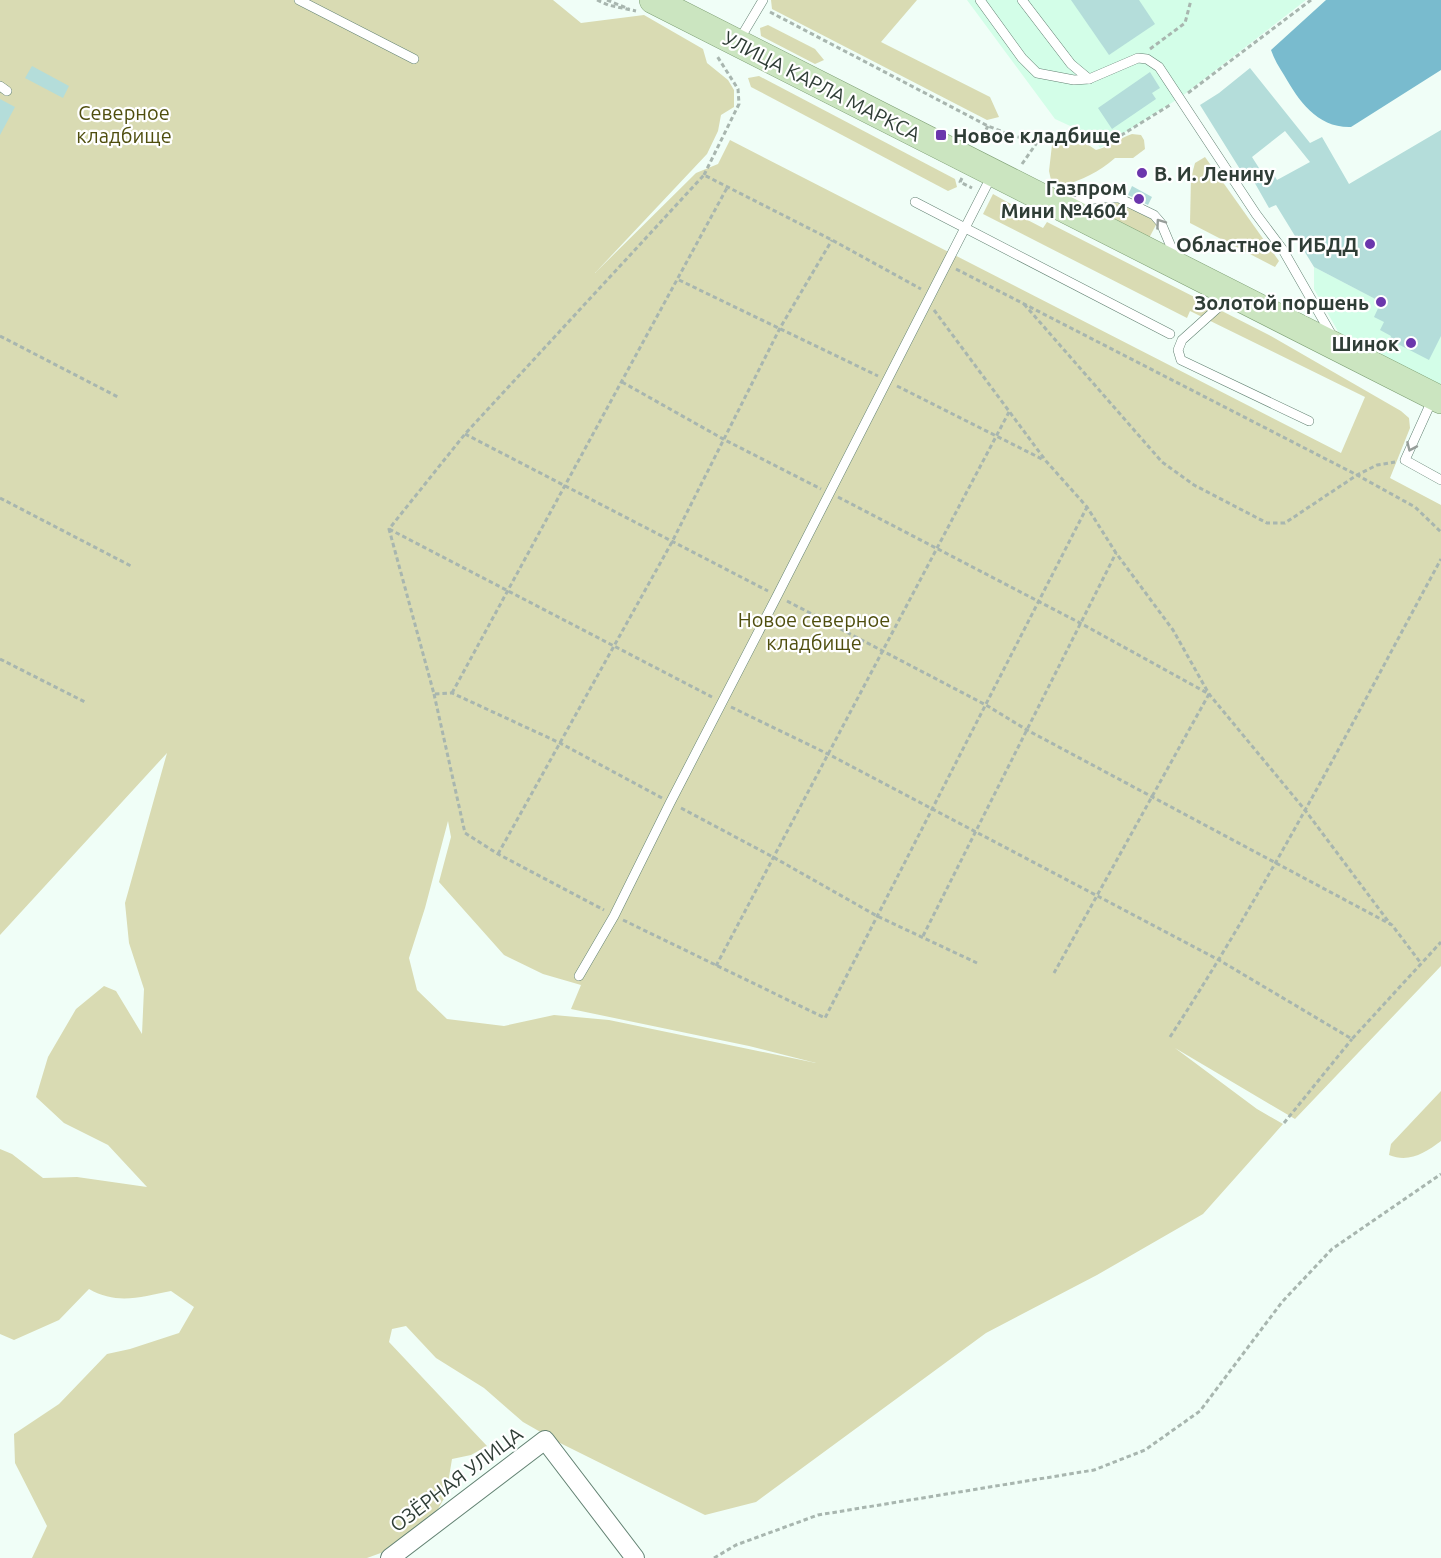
<svg xmlns="http://www.w3.org/2000/svg" width="1441" height="1558" font-family="Ubuntu,sans-serif">
<rect width="100%" height="100%" fill="#f0fef7"/>
<g fill="#d3fee8">
<polygon points="967,0 1306,0 1181,97 1100,148 1092,136 1055,119"/>
<polygon points="1314,267 1441,333 1441,393 1344,342 1314,289"/>
</g>
<g fill="#d9dbb3" fill-rule="evenodd">
<path d="M0,0H553L581,23L644,15L703,49L707,63L728,80L734,90V107L721,115L718,131L707,154L595,273L696,173L718,164L730,140L1341,453L1365,397L1190,311L1187,318L983,214L993,194L1018,208L1016,214L1043,228L1047,222L1269,335L1401,411L1409,418L1410,428L1390,478L1441,505V966L1295,1119L1175,1048L1257,1109L1283,1124L1203,1214L1097,1275L986,1333L756,1502L705,1515L558,1442L523,1422L484,1388L436,1358L406,1326L392,1329L389,1342L487,1446L471,1455L452,1459L446,1495L430,1523L389,1550L367,1558H32L47,1526L15,1463L14,1434L59,1404L107,1354L130,1349L179,1333L194,1307L171,1291C141,1297 117,1305 89,1289L59,1320L14,1340L0,1334V1149L12,1154L43,1178L77,1177L147,1187L108,1145L64,1123L36,1097L48,1057L76,1009L104,986L116,991L142,1034L144,989L129,943L125,903L167,753L0,935ZM448,821L451,837L439,882L504,955L543,974L581,985L571,1009L749,1046L816,1063L609,1020L554,1015L504,1026L447,1019L417,990L409,958L425,908Z"/>
<polygon points="771,0 917,0 881,42 990,97 999,117 987,120 772,9"/>
<polygon points="768,25 815,49 824,60 815,64 761,36 760,28"/>
<polygon points="759,76 955,179 957,187 948,191 751,87 748,78"/>
<path d="M1132,134L1141,135L1144,140L1145,149L1133,158H1115C1099,172 1082,180 1062,186L1051,180L1049,171L1052,145L1087,144L1096,150C1112,146 1119,138 1132,134Z"/>
<polygon points="1205,157 1279,261 1275,267 1190,223 1191,178 1195,163"/>
<path d="M1107,199C1124,199 1144,211 1157,223L1148,240L1098,213Z"/>
<path d="M1441,1091V1141C1425,1153 1409,1163 1389,1155L1391,1144Z"/>
</g>
<path fill="#79bbce" d="M1326,0H1441V70L1351,127C1317,128 1299,101 1284,75C1279,67 1274,59 1271,50Z"/>
<g fill="#b4ddda" fill-rule="evenodd">
<polygon points="1071,0 1139,0 1155,24 1109,55"/>
<polygon points="32,66 69,86 63,98 25,78"/>
<path d="M1250,68L1310,143L1322,137L1349,184L1441,130V336L1429,360L1390,340L1391,336L1380,330L1384,322L1374,317L1381,302L1314,267L1276,205L1269,208L1248,171L1243,174L1200,105L1219,93ZM1285,131L1310,162L1277,180L1274,175L1266,179L1252,157Z"/>
<polygon points="1150,72 1160,88 1152,93 1156,99 1112,129 1098,108"/>
<polygon points="0,99 15,107 0,135"/>
<polygon points="1132,186 1152,197 1148,205 1128,195"/>
</g>
<g fill="none" stroke-linecap="round" stroke-linejoin="round">
<g stroke="#638273" stroke-width="10">
<g id="service">
<polyline points="299,0 414,59"/>
<polyline points="980,0 1022,58 1037,73 1074,80 1089,79 1138,58 1147,59 1159,67 1256,214 1283,250 1334,339"/>
<polyline points="1022,0 1071,64 1089,79"/>
<polyline points="738,42 763,0"/>
<polyline points="0,86 7,91"/>
<polyline points="915,202 1170,334"/>
<polyline points="1068,202 1104,198 1119,198 1154,215 1161,223 1172,249 1178,257"/>
<polyline points="1231,296 1182,340 1178,350 1181,360 1309,421"/>
<polyline points="1433,398 1405,460 1441,480"/>
<polyline points="579,976 614,916 670,803 777,596 992,175"/>
</g>
</g>
<g stroke="#638273" stroke-width="20">
<polyline id="minor" points="390,1558 545,1440 635,1558"/>
</g>
<g stroke="#7e9f74" stroke-width="28">
<polyline id="primary" points="653,0 1441,400"/>
</g>
<g stroke="#a8b6af" stroke-width="3" stroke-dasharray="4.5 3" stroke-linecap="butt">
<polyline points="597,0 608,5 636,11"/>
<polyline points="607,0 629,9"/>
<polyline points="770,12 988,126 1013,136 1038,141 1115,139 1170,105"/>
<polyline points="1150,49 1185,23 1191,0"/>
<polyline points="1188,93 1311,0"/>
<polyline points="979,143 988,126"/>
<polyline points="1022,164 1038,141"/>
<polyline points="704,175 739,104 738,89 717,56"/>
<polyline points="962,178 960,182 972,188"/>
<polyline points="956,269 1357,475 1415,507 1441,532"/>
<polyline points="679,280 878,376"/>
<polyline points="1024,304 1162,462 1194,485 1267,523 1285,523 1357,475 1377,465 1395,462"/>
<polyline points="934,310 1046,461 1087,507 1116,553 1173,630 1209,694 1305,810 1391,925"/>
<polyline points="0,336 118,397"/>
<polyline points="622,382 725,440 821,489"/>
<polyline points="897,386 1044,460"/>
<polyline points="465,434 768,591"/>
<polyline points="838,497 1082,624 1209,694 1054,973"/>
<polyline points="0,498 131,566"/>
<polyline points="389,529 712,697"/>
<polyline points="787,601 986,705 1027,730 1392,925 1420,962"/>
<polyline points="0,659 87,703"/>
<polyline points="452,693 728,186"/>
<polyline points="434,694 465,833 498,854 604,910"/>
<polyline points="731,707 828,754 1219,960 1352,1039 1441,942"/>
<polyline points="662,798 560,743 452,693 434,694 389,529 465,434 704,175 832,240 921,289"/>
<polyline points="681,808 773,857 877,916 977,963"/>
<polyline points="498,854 672,542 780,328 832,240"/>
<polyline points="623,920 825,1018 1087,507"/>
<polyline points="923,936 1116,553"/>
<polyline points="716,966 1009,412"/>
<path d="M1170,1037C1270,883 1354,720 1441,559"/>
<polyline points="1284,1123 1352,1039"/>
<polyline points="714,1558 736,1545 818,1515 1094,1470 1145,1450 1200,1411 1282,1302 1332,1249 1441,1174"/>
</g>
<use href="#service" stroke="#fff" stroke-width="9"/>
<use href="#minor" stroke="#fff" stroke-width="18"/>
<use href="#primary" stroke="#cbe5c0" stroke-width="27"/>
</g>
<defs><path id="oneway-chevron" d="M-2-3.5L2.5 0L-2 3.5" fill="none" stroke-width="1.6" stroke-linecap="round" stroke-linejoin="round" transform="scale(1.5)"/></defs>
<g stroke="#979e9a">
<use href="#oneway-chevron" transform="translate(1160 223) rotate(-125)"/>
<use href="#oneway-chevron" transform="translate(1411 447) rotate(114)"/>
</g>
<g fill="#6b36ac" stroke="#fff" stroke-width="2">
<rect x="935" y="129" width="12" height="12" rx="3"/>
<circle cx="1142" cy="173" r="6"/>
<circle cx="1139" cy="199" r="6"/>
<circle cx="1370" cy="244" r="6"/>
<circle cx="1381" cy="302" r="6"/>
<circle cx="1411" cy="343" r="6"/>
</g>
<g text-anchor="middle" dominant-baseline="central" stroke-width="4.5" stroke-linejoin="round" paint-order="stroke">
<g font-size="20" fill="#2f3d36" stroke="#fff">
<text transform="translate(822 86) rotate(27)">УЛИЦА КАРЛА МАРКСА</text>
<text transform="translate(456 1479) rotate(-37)">ОЗЁРНАЯ УЛИЦА</text>
</g>
<g font-size="20" fill="#4f4e0e" stroke="#fff">
<text x="124" y="112">Северное<tspan x="124" dy="23">кладбище</tspan></text>
<text x="814" y="619">Новое северное<tspan x="814" dy="23">кладбище</tspan></text>
</g>
<g font-size="20" font-weight="bold" fill="#2f3d36" stroke="#fff" text-anchor="end">
<text x="953" y="135" text-anchor="start">Новое кладбище</text>
<text x="1154" y="173" text-anchor="start">В. И. Ленину</text>
<text x="1127" y="187">Газпром<tspan x="1127" dy="23">Мини №4604</tspan></text>
<text x="1358" y="244">Областное ГИБДД</text>
<text x="1369" y="302">Золотой поршень</text>
<text x="1399" y="343">Шинок</text>
</g>
</g>
</svg>
